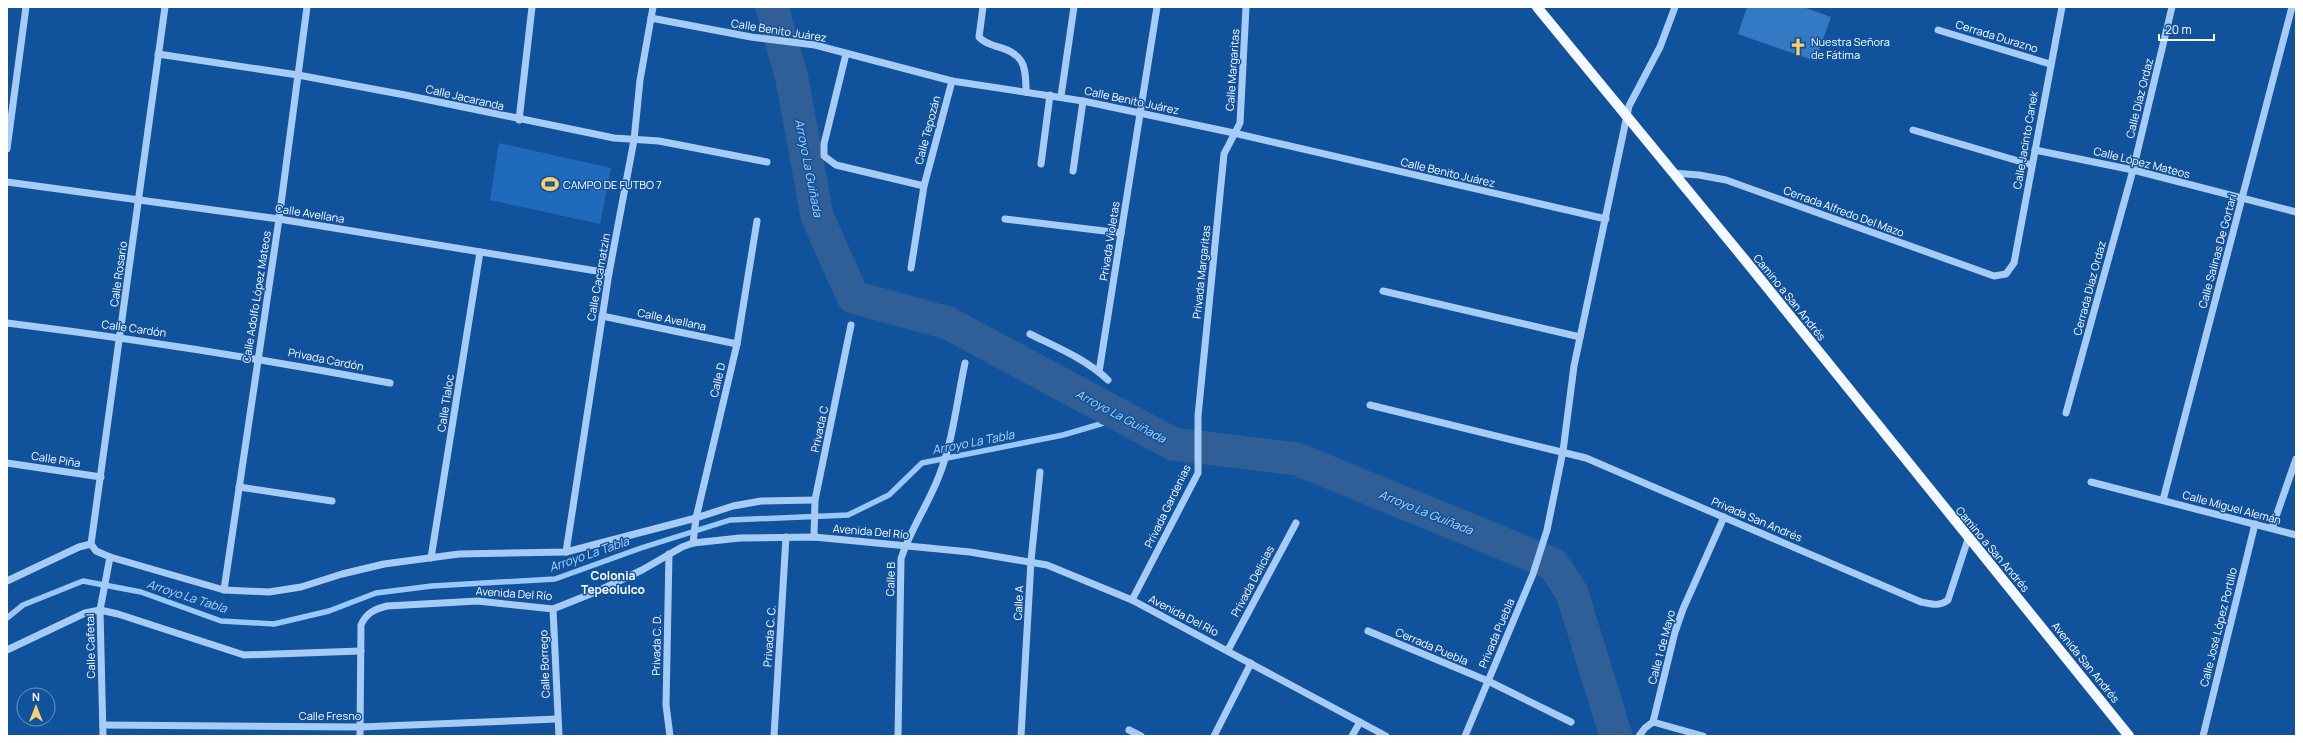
<svg xmlns="http://www.w3.org/2000/svg" width="2303" height="743" font-family="Manrope,sans-serif">
<rect width="100%" height="100%" fill="#11529d"/>
<polygon fill="#1f6abb" points="499,143 611,168 600,224 490,200"/>
<g fill="none" stroke-linecap="round" stroke-linejoin="round">
<polyline stroke="#98c7f8" stroke-width="5.5" points="7,618 23,605 83,581 141,592 221,621 274,624 329,611 376,593 432,586 555,579 641,548 730,520 848,515 889,495 922,463 1063,435 1124,417"/>
<polyline stroke="#2f5f96" stroke-width="33" points="772,7 792,79 817,216 853,297 948,323 1173,444 1297,459 1553,564 1572,593 1616,736"/>
</g>
<polygon fill="#3479c3" points="1747,7 1803,7 1831,17 1815,61 1738,34"/>
<g fill="none" stroke-linecap="round" stroke-linejoin="round">
<g stroke="#a6ccf5" stroke-width="7">
<path d="M983,7L979,37C983,42 989,44 995,46C1024,53 1026,65 1026,92"/>
<polyline points="651,18 751,37 815,45 952,81 1083,101 1234,133 1606,219"/>
<polyline points="1938,30 2050,64"/>
<polyline points="158,54 298,75 405,95 614,138 659,141 767,162"/>
<polyline points="846,54 824,144 824,156 836,165 924,186"/>
<polyline points="1061,96 1074,7"/>
<polyline points="519,120 532,7"/>
<polyline points="1913,130 2032,165"/>
<polyline points="7,149 26,7"/>
<polyline points="2035,150 2133,170 2296,212"/>
<polyline points="1041,164 1050,95"/>
<polyline points="1073,171 1083,101"/>
<polyline points="1673,173 1699,175 1726,180 1994,276 2006,274 2014,263 2062,7"/>
<polyline points="7,182 279,219 609,273"/>
<polyline points="1005,219 1121,233"/>
<polyline points="911,268 924,186 952,81"/>
<polyline points="1383,291 1580,337"/>
<polyline points="602,316 737,344"/>
<path d="M7,323C136,339 263,359 390,383"/>
<path d="M1030,334C1056,347 1086,359 1108,380"/>
<polyline points="1099,372 1157,7"/>
<path d="M1370,405L1586,458L1921,602C1932,604 1939,607 1948,600L1968,539"/>
<polyline points="2066,413 2133,170 2172,7"/>
<polyline points="7,463 101,477"/>
<polyline points="2091,482 2296,535"/>
<polyline points="239,487 332,501"/>
<polyline points="2163,500 2292,7"/>
<polyline points="2272,528 2296,459"/>
<polyline points="814,537 815,500 851,325"/>
<polyline points="693,543 696,518 737,344 757,221"/>
<polyline points="91,544 165,7"/>
<polyline points="566,552 609,273 634,140 640,80 653,7"/>
<polyline points="669,554 666,705 670,736"/>
<polyline points="431,558 480,252"/>
<polyline points="7,581 79,547 91,544 96,551 110,557 224,590 269,592 301,587 342,574 384,564 459,554 566,552 696,518 733,506 761,501 815,500"/>
<polyline points="224,590 279,219 307,7"/>
<polyline points="1132,600 1198,473 1198,416 1224,154 1240,123 1246,7"/>
<polyline points="553,609 559,736"/>
<polyline points="1368,631 1488,681 1571,722"/>
<polyline points="7,650 85,613 100,610 118,614 244,655 361,651"/>
<polyline points="1228,650 1296,523"/>
<polyline points="1653,722 1703,736"/>
<polyline points="103,725 360,727 557,719"/>
<polyline points="1129,730 1141,736"/>
<polyline points="103,736 100,610 110,557"/>
<path d="M360,736L361,625C366,613 375,609 387,606L478,601L553,609L598,591L642,570L682,547L693,543L740,538L814,537L970,552L1047,565L1132,600L1386,736"/>
<polyline points="774,736 786,537"/>
<path d="M898,736L901,559C910,530 928,505 939,476C953,441 957,400 965,363"/>
<polyline points="1021,736 1031,561 1040,472"/>
<polyline points="1214,736 1251,663"/>
<polyline points="1352,736 1360,722"/>
<polyline points="1465,736 1533,574 1547,530 1563,451 1574,366 1629,106 1660,47 1675,7"/>
<polyline points="1639,736 1645,728 1653,722 1675,632 1683,609 1724,517"/>
<polyline points="2203,736 2255,524"/>
</g>
<polyline stroke="#f4f8ff" stroke-width="10" points="1537,7 1745,260 2129,736"/>
</g>
<defs>
<g id="church-bare" transform="scale(1.38)"><path d="M-1.2-6h2.4v3.5h3.3v2.4h-3.3V6h-2.4V-.1h-3.3v-2.4h3.3Z" fill="#ffcf6a" stroke="#11529d" stroke-width="2.5" paint-order="stroke"/></g>
<g id="stadium-bare" transform="scale(1.38)"><path d="M0-5a6.5 5 0 1 0 0 10a6.5 5 0 1 0 0-10ZM-3.5-1.8h7v3.6h-7Z" fill="#ffcf6a" stroke="#11529d" stroke-width="2.5" paint-order="stroke"/></g>
</defs>
<g fill-rule="evenodd">
<use href="#church-bare" x="1798" y="47"/>
<use href="#stadium-bare" x="550" y="184"/>
</g>
<g text-anchor="middle" dominant-baseline="central" stroke-width="3" stroke-linejoin="round" paint-order="stroke">
<g font-size="11" fill="#fff" stroke="#11529d">
<text transform="translate(779 30) rotate(9)">Calle Benito Juárez</text>
<text transform="translate(1997 36) rotate(17)">Cerrada Durazno</text>
<text transform="translate(1232 70) rotate(-86)">Calle Margaritas</text>
<text transform="translate(465 97) rotate(13)">Calle Jacaranda</text>
<text transform="translate(2139 98) rotate(-76)">Calle Díaz Ordaz</text>
<text transform="translate(1132 100) rotate(12)">Calle Benito Juárez</text>
<text transform="translate(927 130) rotate(-75)">Calle Tepozán</text>
<text transform="translate(2025 140) rotate(-80)">Calle Jacinto Canek</text>
<text transform="translate(2142 162) rotate(14)">Calle López Mateos</text>
<text transform="translate(1448 172) rotate(13)">Calle Benito Juárez</text>
<text transform="translate(1844 211) rotate(20)">Cerrada Alfredo Del Mazo</text>
<text transform="translate(310 213) rotate(9)">Calle Avellana</text>
<text transform="translate(1109 241) rotate(-81)">Privada Violetas</text>
<text transform="translate(2217 251) rotate(-75)">Calle Salinas De Gortari</text>
<text transform="translate(1201 272) rotate(-84)">Privada Margaritas</text>
<text transform="translate(118 274) rotate(-82)">Calle Rosario</text>
<text transform="translate(598 277) rotate(-80)">Calle Cacamatzin</text>
<text transform="translate(2089 288) rotate(-75)">Cerrada Díaz Ordaz</text>
<text transform="translate(256 297) rotate(-81)">Calle Adolfo López Mateos</text>
<text transform="translate(1790 297) rotate(51)">Camino a San Andrés</text>
<text transform="translate(672 319) rotate(12)">Calle Avellana</text>
<text transform="translate(134 328) rotate(8)">Calle Cardón</text>
<text transform="translate(326 359) rotate(11)">Privada Cardón</text>
<text transform="translate(717 380) rotate(-77)">Calle D</text>
<text transform="translate(445 403) rotate(-81)">Calle Tlaloc</text>
<text transform="translate(819 429) rotate(-78)">Privada C</text>
<text transform="translate(56 459) rotate(9)">Calle Piña</text>
<text transform="translate(1167 506) rotate(-64)">Privada Gardenias</text>
<text transform="translate(2232 507) rotate(15)">Calle Miguel Alemán</text>
<text transform="translate(1757 519) rotate(23)">Privada San Andrés</text>
<text transform="translate(871 531) rotate(5)">Avenida Del Río</text>
<text transform="translate(1993 549) rotate(50)">Camino a San Andrés</text>
<text transform="translate(890 579) rotate(-88)">Calle B</text>
<text transform="translate(1252 581) rotate(-62)">Privada Delicias</text>
<text transform="translate(514 593) rotate(4)">Avenida Del Río</text>
<text transform="translate(1018 603) rotate(-87)">Calle A</text>
<text transform="translate(1184 615) rotate(27)">Avenida Del Río</text>
<text transform="translate(2218 627) rotate(-76)">Calle José López Portillo</text>
<text transform="translate(1496 633) rotate(-67)">Privada Puebla</text>
<text transform="translate(769 636) rotate(-86)">Privada C. C.</text>
<text transform="translate(656 645) rotate(-89)">Privada C. D.</text>
<text transform="translate(90 646) rotate(-91)">Calle Cafetal</text>
<text transform="translate(1432 646) rotate(23)">Cerrada Puebla</text>
<text transform="translate(1661 647) rotate(-75)">Calle 1 de Mayo</text>
<text transform="translate(2086 662) rotate(51)">Avenida San Andrés</text>
<text transform="translate(544 664) rotate(-92)">Calle Borrego</text>
<text x="330" y="715">Calle Fresno</text>
</g>
<g font-size="11" fill="#fff" stroke="#11529d" text-anchor="start">
<text x="1811" y="41">Nuestra Señora<tspan x="1811" dy="13">de Fátima</tspan></text>
<text x="563" y="184">CAMPO DE FUTBO 7</text>
</g>
<g font-size="12" font-style="italic" fill="#b3d6fb" stroke="#11529d">
<text transform="translate(809 168) rotate(79)">Arroyo La Guiñada</text>
<text transform="translate(1121 416) rotate(28)">Arroyo La Guiñada</text>
<text transform="translate(973 442) rotate(-11)">Arroyo La Tabla</text>
<text transform="translate(1426 512) rotate(22)">Arroyo La Guiñada</text>
<text transform="translate(589 554) rotate(-19)">Arroyo La Tabla</text>
<text transform="translate(187 596) rotate(18)">Arroyo La Tabla</text>
</g>
<g font-size="12" font-weight="bold" fill="#fff" stroke="#11529d">
<text x="613" y="575">Colonia<tspan x="613" dy="14">Tepeolulco</tspan></text>
</g>
</g>
<rect width="2303" height="743" fill="none" stroke="#ffffff" stroke-width="16"/>
<g transform="translate(36 707)"><circle r="19" fill="#11529d" stroke="#7097c4"/>
<path d="M0-3L7 15L0 10L-7 15Z" fill="#ffcf6a"/>
<text y="-6" font-size="11" font-weight="bold" text-anchor="middle" fill="#ffffff">N</text>
</g>
<path d="M2159 34v6h55v-6" fill="none" stroke="#ffffff" stroke-width="2"/>
<text x="2165" y="34" font-size="12" fill="#ffffff" stroke="#11529d" stroke-width="3" paint-order="stroke">20 m</text>
</svg>
